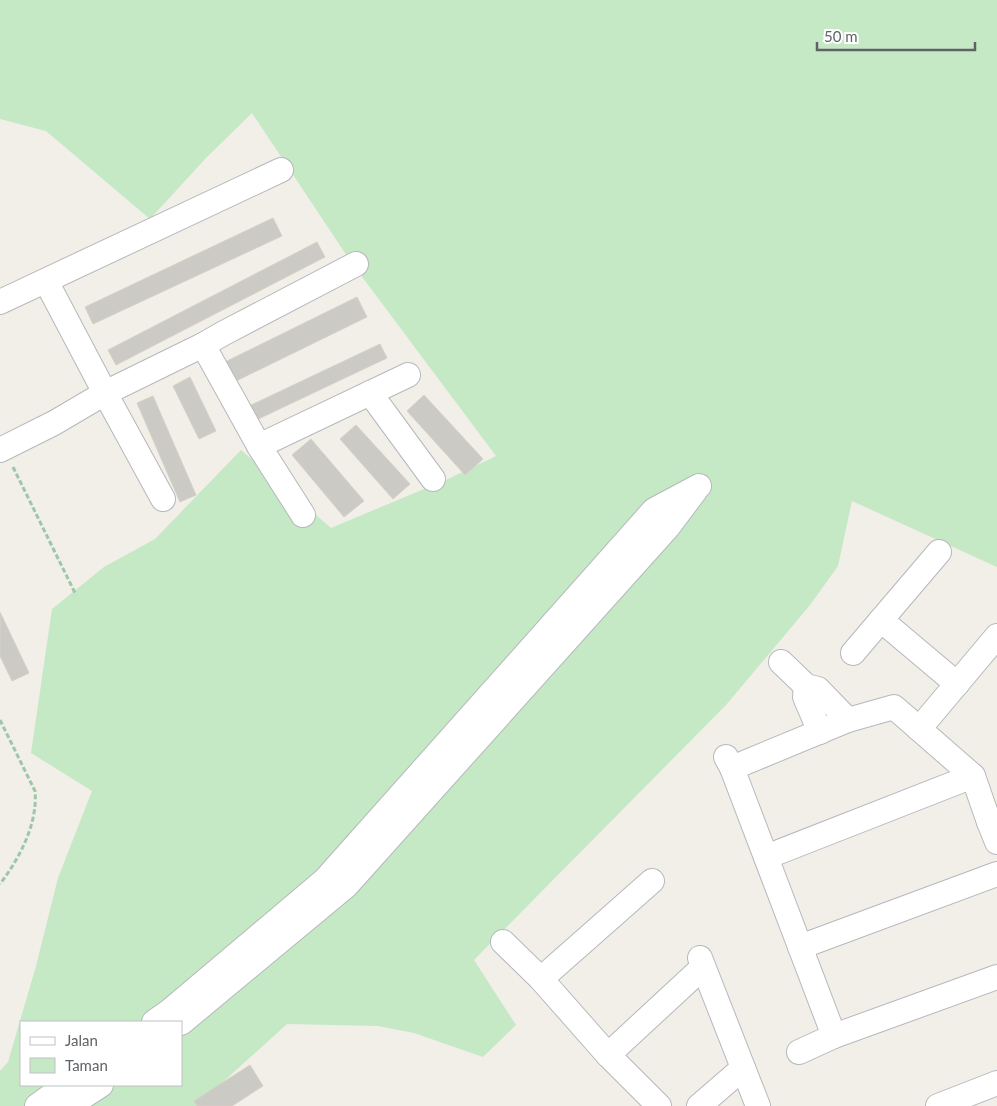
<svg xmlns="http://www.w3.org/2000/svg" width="997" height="1106" font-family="Lato,sans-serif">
<rect width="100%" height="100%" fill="#f1efe8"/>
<path fill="#c5e8c5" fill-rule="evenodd" d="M0,0H997V567L852,501L838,566L810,605L726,705L474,960L516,1025L483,1057L414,1033L378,1026L287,1024L213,1091L206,1106H0V1071L8,1062L36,966L58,878L92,791L31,753L52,609L104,567L155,539L241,450L331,528L448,479L496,456L351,262L252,113L206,158L150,219L46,131L0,119ZM21,1022H181V1085H21Z"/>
<g fill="#cccac5" stroke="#d6d1c6">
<polygon points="273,218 282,236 93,324 85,307"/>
<polygon points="317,242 325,257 116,365 108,350"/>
<polygon points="357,297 367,317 230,384 221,364"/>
<polygon points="380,344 387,358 254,421 247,407"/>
<polygon points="190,377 216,431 199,439 173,386"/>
<polygon points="424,395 483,459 465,475 407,411"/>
<polygon points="153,396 196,495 180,502 137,403"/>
<polygon points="356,425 410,484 393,499 340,439"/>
<polygon points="311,439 364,501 344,517 292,455"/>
<polygon points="0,612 29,673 12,681 0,656"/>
<polygon points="250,1065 263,1086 232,1106 197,1106 194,1101"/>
</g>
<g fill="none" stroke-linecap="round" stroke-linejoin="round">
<g stroke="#b5b8bc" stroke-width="26">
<g id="street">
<polyline points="46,281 105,393 163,499"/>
<polyline points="0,302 281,170"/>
<polyline points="203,345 259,446 408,375"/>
<polyline points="370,393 433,479"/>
<polyline points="259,446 303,515"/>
<polyline points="0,450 54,423 105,393 203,345 224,333 356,264"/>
<polyline points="881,620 957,684"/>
<polyline points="853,653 939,552"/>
<polyline points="781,662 806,686 818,689 848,720 894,707 973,776 989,822"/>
<polyline points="806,686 805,697 820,732"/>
<polyline points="919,729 997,636"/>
<polyline points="726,757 732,768 834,1036"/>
<polyline points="732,768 848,720"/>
<polyline points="997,820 989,822 997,842"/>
<polyline points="766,857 973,776"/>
<polyline points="503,942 541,979 608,1055 659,1106"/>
<polyline points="800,947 997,874"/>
<polyline points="700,958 758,1106"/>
<polyline points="541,979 652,881"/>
<polyline points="154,1022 171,1010 325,880 654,510 699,486"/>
<polyline points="181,1023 346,886 668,527 695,491"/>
<polyline points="799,1052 834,1036 997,977"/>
<polyline points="608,1055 703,967"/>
<polyline points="37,1106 66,1085"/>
<polyline points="68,1106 101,1085"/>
<polyline points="699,1106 743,1068"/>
<polyline points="938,1106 997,1083"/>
</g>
</g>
<g stroke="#9cc7a9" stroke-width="3" stroke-dasharray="5 2.5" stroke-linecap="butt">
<polyline points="13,467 76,595"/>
<path d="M0,720L35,791C38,824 19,859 0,884"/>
</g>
<use href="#street" stroke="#fff" stroke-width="24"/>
</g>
<rect x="20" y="1021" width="162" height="65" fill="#ffffff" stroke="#bfc1c3"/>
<rect x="30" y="1037" width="25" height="8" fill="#ffffff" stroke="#bfc1c3"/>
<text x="65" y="1046" font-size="15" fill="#5f6368">Jalan</text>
<rect x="30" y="1058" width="25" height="15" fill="#c5e8c5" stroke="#bfc1c3"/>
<text x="65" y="1071" font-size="15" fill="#5f6368">Taman</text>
<path d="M817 42v8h158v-8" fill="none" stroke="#5f6368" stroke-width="2.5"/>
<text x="824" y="42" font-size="15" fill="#5f6368" stroke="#ffffff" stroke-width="4" paint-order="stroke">50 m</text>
</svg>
